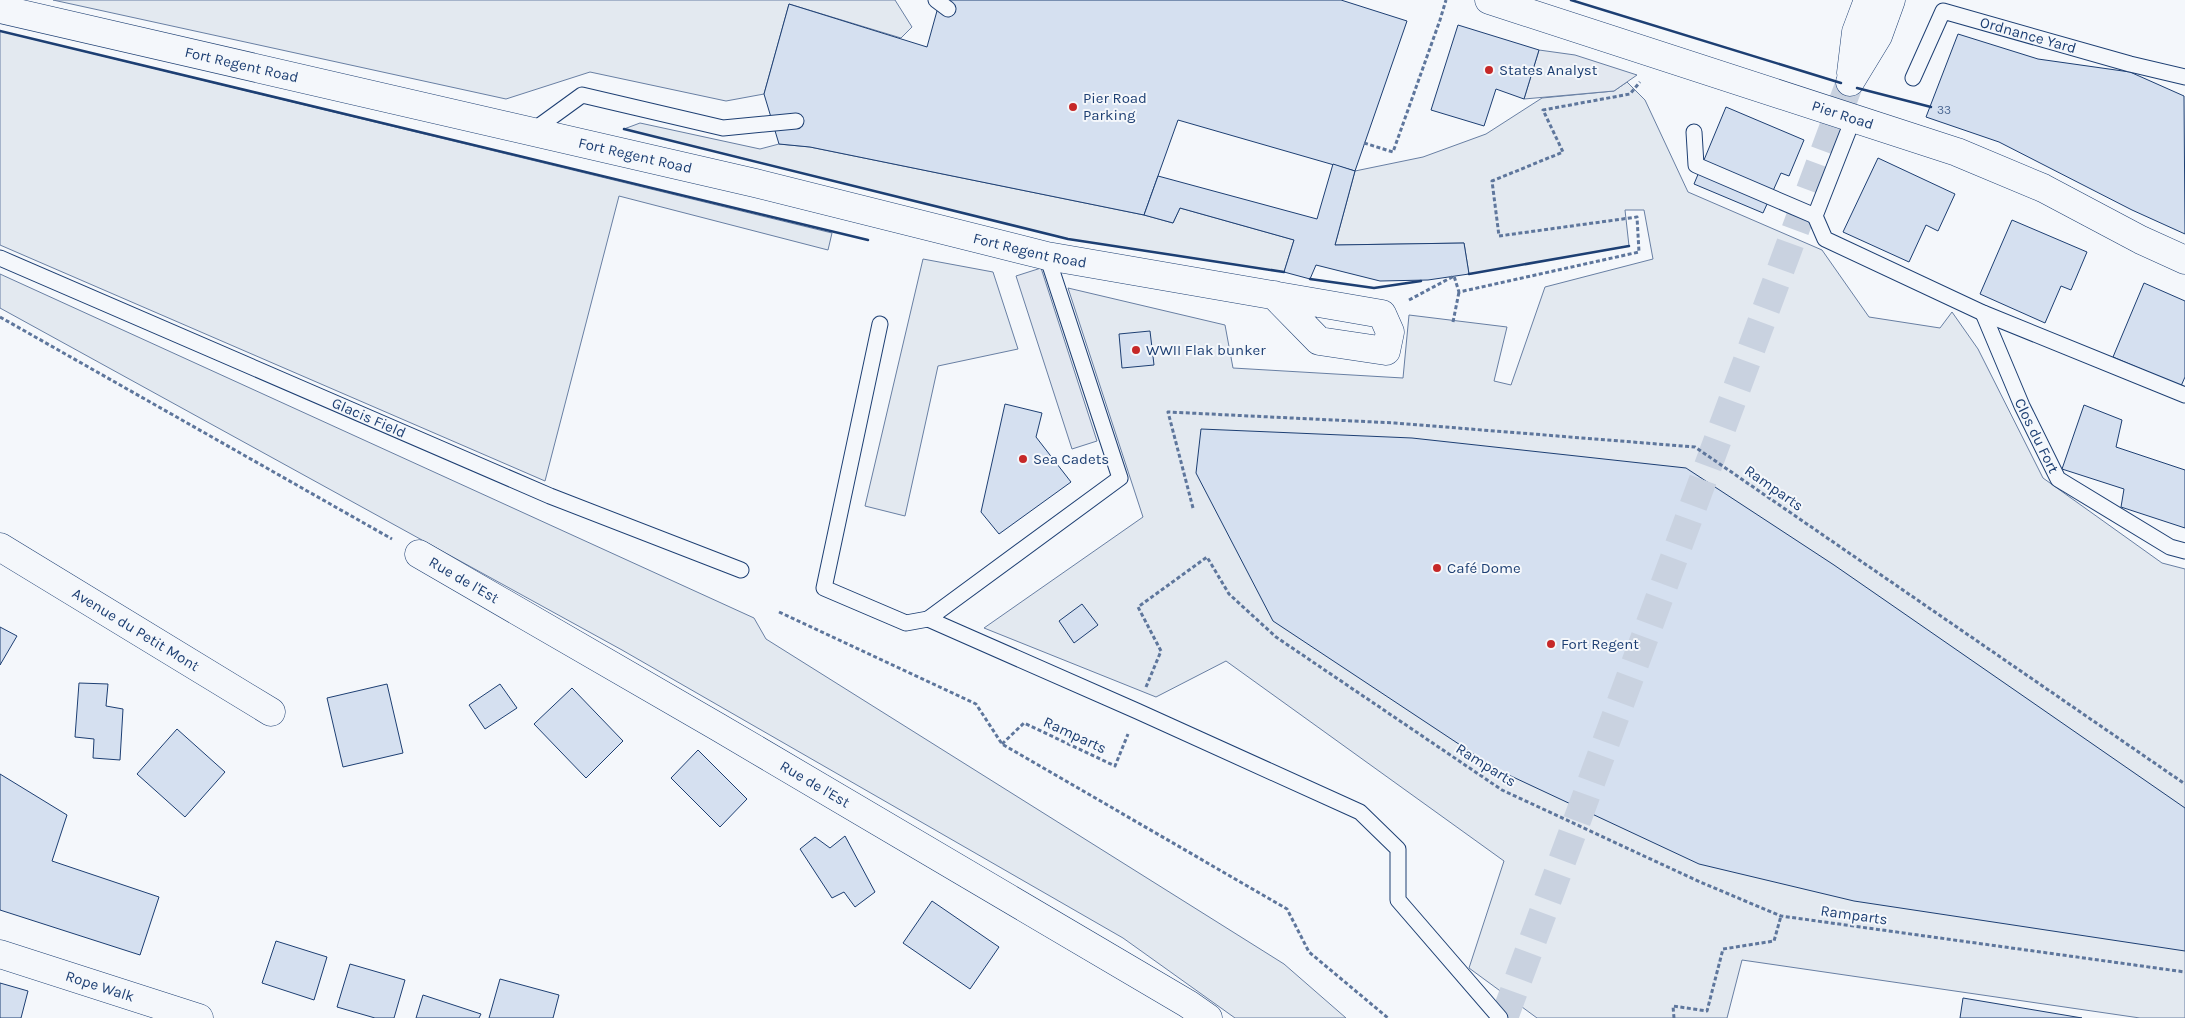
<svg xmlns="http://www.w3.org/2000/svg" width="2185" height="1018" font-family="Karla,sans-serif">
<rect width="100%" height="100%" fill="#f4f7fb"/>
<g fill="#e3e9f0" stroke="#687fa3">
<polygon points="53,0 895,0 912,27 901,38 789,4 764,94 726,101 590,72 506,99"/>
<polygon points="0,31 832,233 828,250 619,196 545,481 0,245"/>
<polygon points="1627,82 1645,100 1688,192 1822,250 1869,317 1940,328 1952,312 1978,349 2043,478 2162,563 2185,569 2185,1018 2140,1018 1742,960 1727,1018 1537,1018 1469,968 1504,861 1226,661 1156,697 984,628 1143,517 1068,288 1225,325 1233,368 1403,378 1409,315 1507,327 1494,381 1511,385 1545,287 1653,259 1644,210 1625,210 1629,246 1469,274 1464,243 1335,245 1355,171 1423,157 1486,134 1542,98 1614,91"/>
<polygon points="640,123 760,149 779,144 810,147 1144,215 1173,223 1180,208 1294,240 1284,272 1068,239 624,129"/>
<polygon points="923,259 993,272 1018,349 938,366 905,516 865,506"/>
<polygon points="0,274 754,618 766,639 1284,964 1346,1018 1235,1018 1123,938 622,650 0,308"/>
</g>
<g fill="#e3e8f0" stroke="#687fa3">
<polygon points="1539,50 1575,55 1637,75 1614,91 1524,99"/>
<polygon points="1041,268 1097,441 1072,449 1016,276"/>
</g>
<g fill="#d5e0f0" stroke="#1d3f73">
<polygon points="940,0 1341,0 1407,21 1355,171 1178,120 1144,215 810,147 779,144 764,94 789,4 927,47"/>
<polygon points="1458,25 1539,50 1524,99 1496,89 1484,126 1431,110"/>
<polygon points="1958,34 2038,59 2130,72 2184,96 2185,234 2132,210 1999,142 1926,117"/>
<polygon points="1726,107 1804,140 1789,176 1781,173 1763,213 1694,184"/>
<polygon points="1878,158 1955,194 1938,231 1926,225 1909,262 1843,232"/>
<polygon points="1333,164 1355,171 1335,245 1464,243 1469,274 1428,280 1380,281 1316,265 1310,279 1284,272 1294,240 1180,208 1173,223 1144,215 1158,176 1317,219"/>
<polygon points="2012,220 2087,252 2071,290 2061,286 2045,323 1980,294"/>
<polygon points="2144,283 2185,301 2185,377 2181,386 2113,357"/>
<polygon points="1150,331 1154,365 1122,368 1119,334"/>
<polygon points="1005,404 1042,413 1036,437 1071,482 999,534 981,512"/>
<polygon points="2084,405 2122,420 2116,447 2185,470 2185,528 2121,507 2124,489 2062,469"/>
<polygon points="1201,429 1412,438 1686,468 1834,565 2185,808 2185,951 1854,901 1699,864 1498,770 1273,621 1196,473"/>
<polygon points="1082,604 1098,625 1074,643 1059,621"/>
<polygon points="0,627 17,636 0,665"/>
<polygon points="79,683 108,684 106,706 123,709 120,760 93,758 94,739 75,737"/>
<polygon points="387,684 403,753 343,767 327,698"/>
<polygon points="500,684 517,708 485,729 469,705"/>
<polygon points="572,688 623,741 586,778 534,724"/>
<polygon points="177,729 225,772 185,817 137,774"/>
<polygon points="698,750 747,799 720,827 671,778"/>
<polygon points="0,774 67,815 52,861 159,897 140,955 0,910"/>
<polygon points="845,836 875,892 855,907 844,892 832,898 800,849 815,837 830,848"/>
<polygon points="932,901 999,947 970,989 903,943"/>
<polygon points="276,941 327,957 314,1000 262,983"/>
<polygon points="350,964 405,980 394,1018 375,1018 337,1007"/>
<polygon points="500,979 559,995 553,1018 489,1018"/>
<polygon points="0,983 28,991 21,1018 0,1018"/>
<polygon points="423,995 481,1014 479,1018 416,1018"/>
<polygon points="1963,998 2082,1018 1960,1018"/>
</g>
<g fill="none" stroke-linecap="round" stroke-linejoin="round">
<polyline stroke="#c9d2e0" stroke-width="28" stroke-dasharray="28 14" stroke-linecap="butt" points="1504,1018 1850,82"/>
<g stroke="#1d3f73" stroke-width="17">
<g id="service">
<polyline points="936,0 948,9"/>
<path id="s1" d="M1913,78L1943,11L2130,64L2185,77"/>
<polyline points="1853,119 1815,216 1825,239 1983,313 2185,395"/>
<polyline points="531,132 582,95 723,128 796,121"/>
<polyline points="1694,132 1696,165 1815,216"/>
<polyline points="1047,256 1120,478 928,619 1137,711 1360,812 1398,849 1398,900 1500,1018"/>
<path id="s2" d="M0,258L550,496L741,570"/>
<path id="s3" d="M1983,313L2022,406L2058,479L2170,547L2185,551"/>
<polyline points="880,324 824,588 906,623 928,619"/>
</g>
</g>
<g stroke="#1d3f73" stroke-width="29">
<g id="minor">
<path id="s4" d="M0,9L755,183L1047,256L1382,314L1390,332L1386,351L1319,341L1274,295"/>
<path id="s5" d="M0,547L271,712"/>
<path id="s6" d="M419,554L718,727L1188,1004L1208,1018"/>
<path id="s7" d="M0,954L199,1018"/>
</g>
</g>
<g stroke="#1d3f73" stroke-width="29">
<g id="primary">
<path id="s8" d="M1489,0L1957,152L2043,188L2141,240L2185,260"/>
</g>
</g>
<g stroke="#1d3f73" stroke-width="29">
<g id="trunk">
<polyline points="1851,73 1856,32 1868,0"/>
<polyline points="1850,82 1878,36 1891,0"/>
</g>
</g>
<g stroke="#5e769c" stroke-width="3" stroke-dasharray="4 2.5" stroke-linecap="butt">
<polyline points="1364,143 1393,152 1440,20 1446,0"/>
<polyline points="1409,300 1454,276 1459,292 1639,252 1637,217 1499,236 1492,181 1563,152 1543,110 1630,94 1640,82"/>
<polyline points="0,317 392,539"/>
<polyline points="1453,322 1459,292"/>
<polyline points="1193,508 1168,412 1395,423 1695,447 2185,784"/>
<polyline points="779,612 976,704 1002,744 1287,909 1309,952 1388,1018"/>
<polyline points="1146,687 1161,651 1138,607 1207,557 1229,594 1276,637 1502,790 1700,882 1781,916 2185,972"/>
<polyline points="1002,744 1024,723 1115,766 1128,734"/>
<polyline points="1674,1018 1673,1006 1707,1011 1723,949 1774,941 1781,916"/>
</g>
<use href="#service" stroke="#f4f7fb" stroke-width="15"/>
<use href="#minor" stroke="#f4f7fb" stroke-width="28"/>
<use href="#primary" stroke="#f4f7fb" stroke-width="28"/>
<use href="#trunk" stroke="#f4f7fb" stroke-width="28"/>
<g stroke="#1d3f73" stroke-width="2.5">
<polyline points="1571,0 1841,83"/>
<polyline points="0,31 868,240"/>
<polyline points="1857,88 1931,107"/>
<polyline points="624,129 1068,239 1284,272"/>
<polyline points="1469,274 1629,246"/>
<polyline points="1310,279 1374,288 1421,281"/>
</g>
</g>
<g fill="#c62828" stroke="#f4f7fb" stroke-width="2">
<circle cx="1489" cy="70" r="5"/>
<circle cx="1073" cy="107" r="5"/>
<circle cx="1136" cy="350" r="5"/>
<circle cx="1023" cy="459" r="5"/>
<circle cx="1437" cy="568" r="5"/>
<circle cx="1551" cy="644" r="5"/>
</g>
<g text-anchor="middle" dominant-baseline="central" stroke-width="4" stroke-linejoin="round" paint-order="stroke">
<g font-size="12" fill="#4b6792">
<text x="1944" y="110">33</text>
</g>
<g font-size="15" fill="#1d3f73" stroke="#f4f7fb">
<text stroke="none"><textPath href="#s1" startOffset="162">Ordnance Yard</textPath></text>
<text stroke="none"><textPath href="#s4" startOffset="248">Fort Regent Road</textPath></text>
<text stroke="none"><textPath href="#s8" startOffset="372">Pier Road</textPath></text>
<text stroke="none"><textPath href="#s4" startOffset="652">Fort Regent Road</textPath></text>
<text stroke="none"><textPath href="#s4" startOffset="1058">Fort Regent Road</textPath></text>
<text stroke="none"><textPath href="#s2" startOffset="402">Glacis Field</textPath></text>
<text stroke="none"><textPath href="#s3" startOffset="134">Clos du Fort</textPath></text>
<text transform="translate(1774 488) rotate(35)">Ramparts</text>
<text stroke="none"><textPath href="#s6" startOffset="52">Rue de l'Est</textPath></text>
<text stroke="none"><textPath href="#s5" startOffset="159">Avenue du Petit Mont</textPath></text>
<text transform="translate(1075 735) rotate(25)">Ramparts</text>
<text transform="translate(1486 765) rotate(32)">Ramparts</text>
<text stroke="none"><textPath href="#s6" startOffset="458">Rue de l'Est</textPath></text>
<text transform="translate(1854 915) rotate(8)">Ramparts</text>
<text stroke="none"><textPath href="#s7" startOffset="105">Rope Walk</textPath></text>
</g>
<g font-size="15" fill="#1d3f73" stroke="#f4f7fb" text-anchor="start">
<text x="1499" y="70">States Analyst</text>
<text x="1083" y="98">Pier Road<tspan x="1083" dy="17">Parking</tspan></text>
<text x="1146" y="350">WWII Flak bunker</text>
<text x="1033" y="459">Sea Cadets</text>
<text x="1447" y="568">Café Dome</text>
<text x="1561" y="644">Fort Regent</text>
</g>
</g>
</svg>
